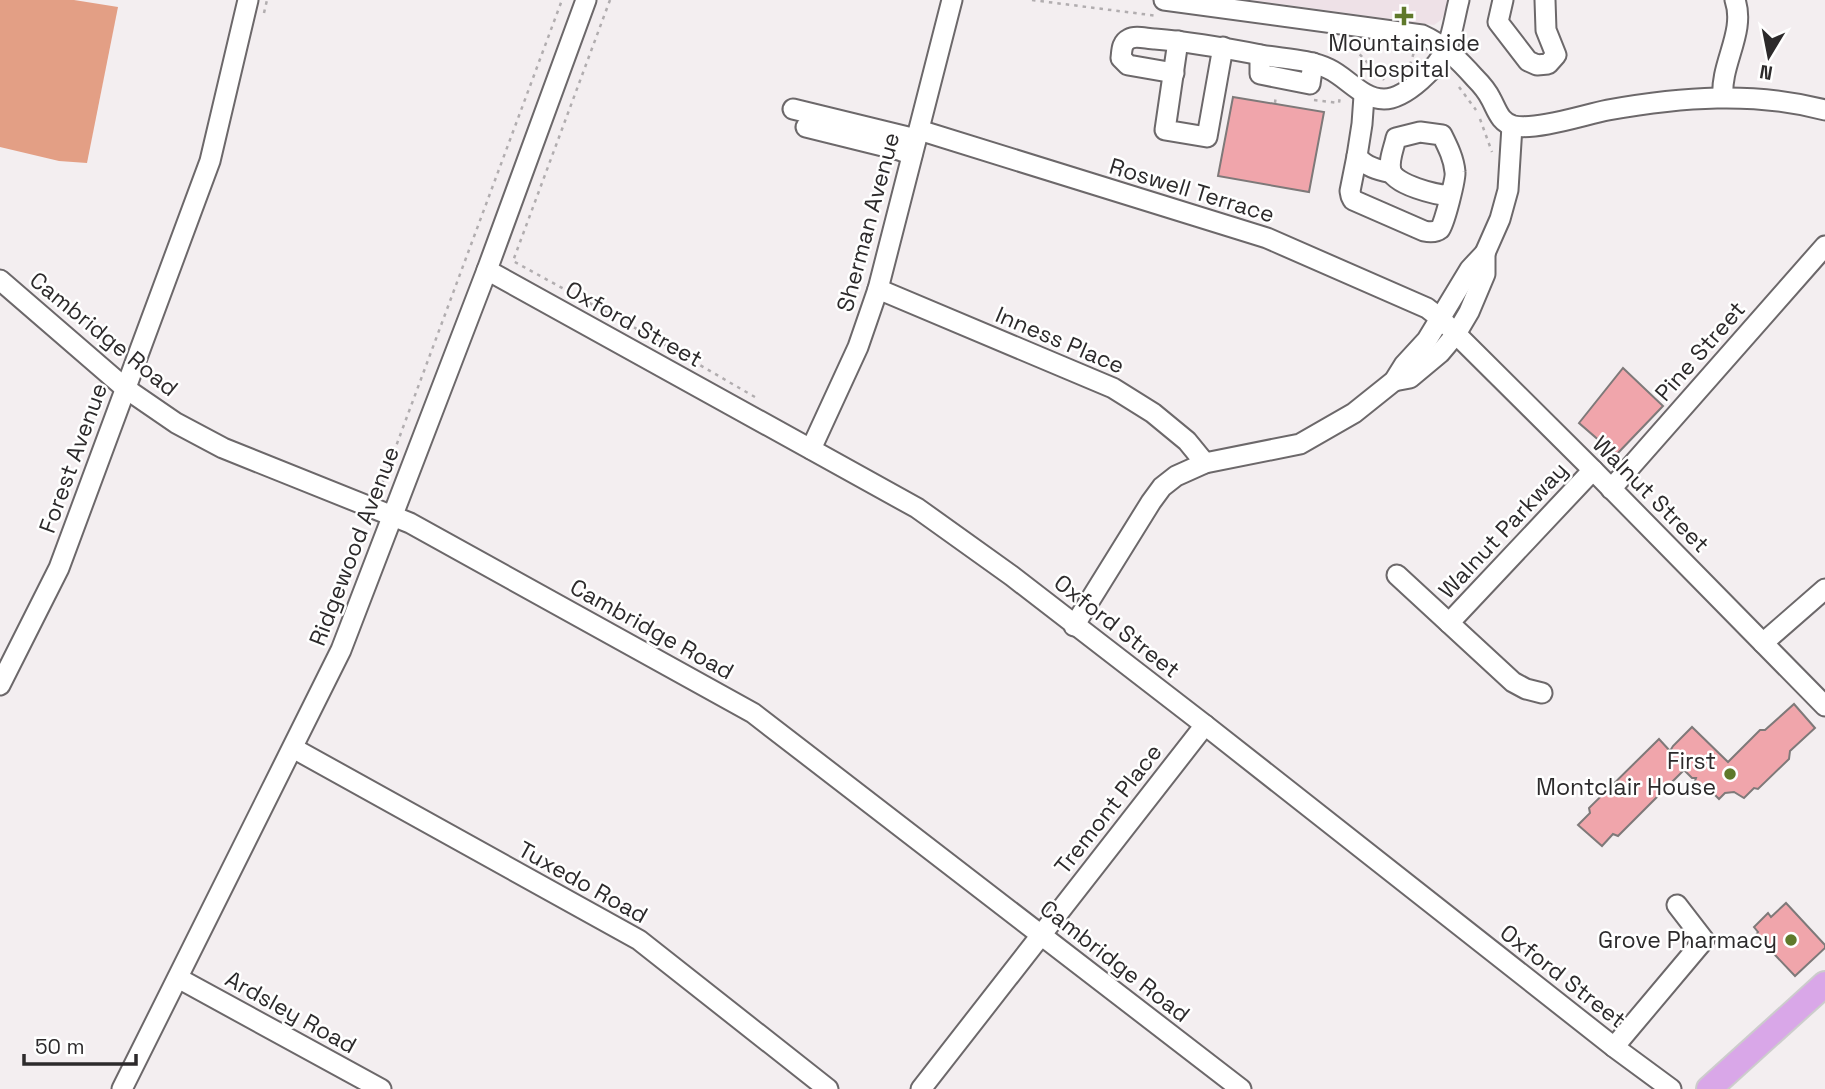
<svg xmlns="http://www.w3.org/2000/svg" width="1825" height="1089" font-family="'Space Grotesk',sans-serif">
<rect width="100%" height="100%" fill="#f3eef0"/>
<polygon fill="#eee1e7" points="1251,0 1448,0 1446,11 1441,20 1434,25"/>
<polygon fill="#e39f85" points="0,0 74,0 118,7 87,163 59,161 0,147"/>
<g fill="#f0a5ab" stroke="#7e7979" stroke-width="2">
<polygon points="1233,97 1324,112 1309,192 1218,176"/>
<polygon points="1623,368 1663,406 1616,455 1579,423"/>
<polygon points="1794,704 1815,728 1790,751 1789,759 1758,789 1754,788 1744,798 1734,792 1725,793 1719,799 1708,788 1702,789 1695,781 1696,778 1692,778 1684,770 1618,836 1613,834 1602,846 1578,825 1590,813 1589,808 1659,739 1670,751 1673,746 1692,727 1728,762 1760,730 1765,730"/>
<polygon points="1786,903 1825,945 1825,948 1795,976 1756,935 1758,932 1754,927 1768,913 1771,917"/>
</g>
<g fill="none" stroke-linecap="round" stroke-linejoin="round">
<g stroke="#6c686a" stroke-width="23">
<g id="minor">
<path d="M1164,0L1422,35C1444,45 1459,60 1475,78C1481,84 1487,91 1491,99C1497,110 1500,123 1514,126C1539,130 1583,115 1608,110C1681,97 1753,91 1825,110"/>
<polyline points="1503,0 1498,22 1528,61 1537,65 1548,64 1556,55 1546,30 1545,0"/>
<polyline points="1178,41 1165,130 1207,137 1223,47"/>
<polyline points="1260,55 1260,74 1310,84 1313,63"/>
<path d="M1174,73L1128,65L1121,58C1122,51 1121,43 1129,39C1136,35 1147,39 1155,39C1191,42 1225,48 1261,55C1283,59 1309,59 1329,69C1348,78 1362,99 1384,99C1406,99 1439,66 1447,47C1453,32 1455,15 1459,0"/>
<path d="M1364,96L1362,124L1357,156C1365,167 1379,170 1392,173"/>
<path d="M1723,97C1720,64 1746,32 1735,0"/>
<polyline points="793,109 916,139"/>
<polyline points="806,127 899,150 912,155"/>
<polyline points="919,130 1267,238 1427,308 1440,318 1593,470 1825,706"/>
<path d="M1357,156L1350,191L1351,196L1353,200L1424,231C1429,232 1435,233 1440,229C1444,225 1456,178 1455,172C1454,159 1448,147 1442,135L1420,132L1396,138C1394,148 1388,161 1391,171C1394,184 1437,196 1450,195"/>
<polyline points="487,270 917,508 1012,576 1205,725 1614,1047 1671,1089"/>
<polyline points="0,280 125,388 176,423 223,448 410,523 753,713 1241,1089"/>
<polyline points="878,289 1113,388 1153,413 1187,441 1205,463"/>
<polyline points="1394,381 1410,378 1440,353 1456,334 1469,312 1485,274 1485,253"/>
<polyline points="811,449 858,347 878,289 952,0"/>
<polyline points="1611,489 1825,246"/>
<polyline points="1397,575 1513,682 1526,689 1542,693"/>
<polyline points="1449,623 1593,470"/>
<polyline points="1074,626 1151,502 1162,487 1176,476 1205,463 1300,444 1354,413 1394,381 1404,365 1427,340 1470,269 1485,253 1500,219 1508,190 1512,126"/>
<polyline points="1763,643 1825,589"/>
<polyline points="0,685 59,568 210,161 248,0"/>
<polyline points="293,748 639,940 828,1089"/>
<polyline points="178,978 381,1089"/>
<polyline points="1614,1047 1704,940 1677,905"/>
<polyline points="122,1089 341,650 487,270 586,0"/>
<polyline points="921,1089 1205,725"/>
</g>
</g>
<g stroke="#ccc" stroke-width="28">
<polyline id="major" points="1709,1089 1825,984"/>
</g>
<g stroke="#b1adaf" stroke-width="2.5" stroke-dasharray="3.5 5" stroke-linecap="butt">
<polyline points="610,0 513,261 646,334 755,397"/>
<polyline points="1032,0 1158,16"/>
<polyline points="264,13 267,0"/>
<polyline points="1348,42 1384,80"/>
<polyline points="1410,65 1414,52"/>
<polyline points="1459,87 1476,110"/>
<polyline points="1314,100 1339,103 1340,96"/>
<polyline points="1275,103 1276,95"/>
<polyline points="1480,119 1492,152"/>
<polyline points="379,492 562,0"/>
</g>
<use href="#minor" stroke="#fff" stroke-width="19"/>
<use href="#major" stroke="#d9a7e8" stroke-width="24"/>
</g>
<g fill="#5f792b" stroke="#fff" stroke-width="2.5">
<path d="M1400.5 5.5h7v7h7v7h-7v7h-7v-7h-7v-7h7z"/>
<circle cx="1730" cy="774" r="7"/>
<circle cx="1791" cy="940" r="7"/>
</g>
<g text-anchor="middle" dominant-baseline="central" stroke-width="5" stroke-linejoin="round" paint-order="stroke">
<g font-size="23" fill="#2c2a2b" stroke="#fff" text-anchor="end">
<text x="1404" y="43" text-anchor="middle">Mountainside<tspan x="1404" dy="26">Hospital</tspan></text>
<text x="1716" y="761">First<tspan x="1716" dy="26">Montclair House</tspan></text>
<text x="1777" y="940">Grove Pharmacy</text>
</g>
<g font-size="23" fill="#2c2a2b" stroke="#fff">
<text transform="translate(1192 190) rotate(17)">Roswell Terrace</text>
<text transform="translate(868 222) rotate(-75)">Sherman Avenue</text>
<text transform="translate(634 324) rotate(29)">Oxford Street</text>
<text transform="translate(104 334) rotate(39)">Cambridge Road</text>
<text transform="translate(1060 340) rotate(23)">Inness Place</text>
<text transform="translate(1700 351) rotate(-49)">Pine Street</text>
<text transform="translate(73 458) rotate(-70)">Forest Avenue</text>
<text transform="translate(1651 494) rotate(45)">Walnut Street</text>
<text transform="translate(1503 530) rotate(-47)">Walnut Parkway</text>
<text transform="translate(354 546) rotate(-69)">Ridgewood Avenue</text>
<text transform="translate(1117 626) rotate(38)">Oxford Street</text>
<text transform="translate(652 629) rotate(29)">Cambridge Road</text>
<text transform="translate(1108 809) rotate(-52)">Tremont Place</text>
<text transform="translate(583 882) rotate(29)">Tuxedo Road</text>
<text transform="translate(1115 961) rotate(38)">Cambridge Road</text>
<text transform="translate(1563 976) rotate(38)">Oxford Street</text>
<text transform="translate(291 1012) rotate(29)">Ardsley Road</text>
</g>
</g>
<g transform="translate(1769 56) rotate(190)" stroke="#ffffff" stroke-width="5" paint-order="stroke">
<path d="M0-5L12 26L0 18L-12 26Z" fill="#2c2a2b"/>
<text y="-10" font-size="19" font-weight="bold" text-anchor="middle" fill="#2c2a2b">N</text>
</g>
<path d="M24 1054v10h112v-10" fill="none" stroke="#2c2a2b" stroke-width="3.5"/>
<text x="35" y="1054" font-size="21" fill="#2c2a2b" stroke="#ffffff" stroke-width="5" paint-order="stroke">50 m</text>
</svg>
